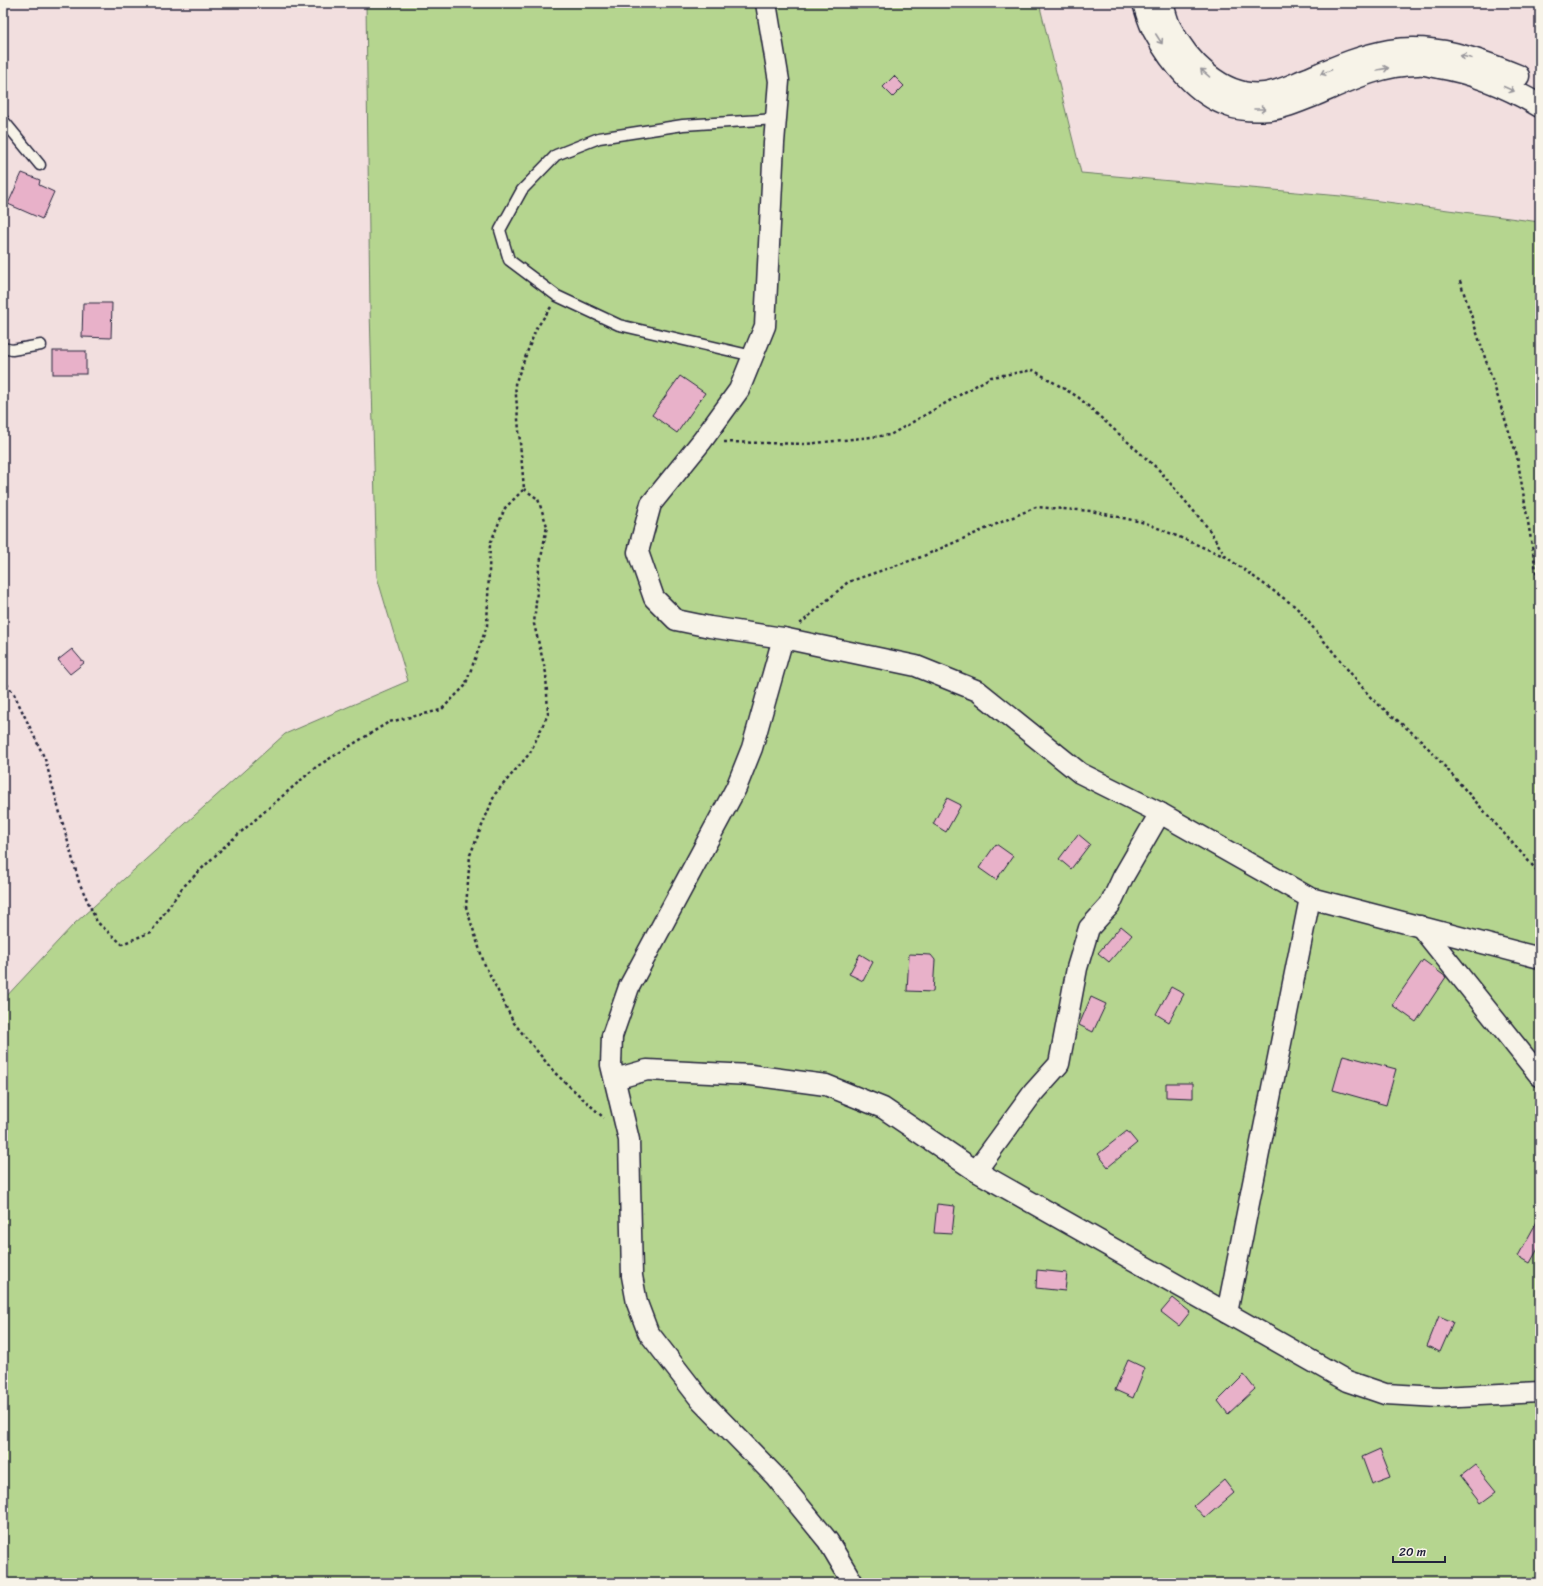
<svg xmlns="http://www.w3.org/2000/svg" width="1543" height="1586" font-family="Sriracha,sans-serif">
<rect width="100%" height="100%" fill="#f2dfdf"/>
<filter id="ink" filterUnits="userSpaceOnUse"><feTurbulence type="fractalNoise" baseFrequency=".025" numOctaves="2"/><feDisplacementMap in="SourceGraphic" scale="8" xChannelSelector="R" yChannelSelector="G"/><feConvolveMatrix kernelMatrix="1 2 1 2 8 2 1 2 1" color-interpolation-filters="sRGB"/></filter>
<g filter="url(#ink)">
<polygon fill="#b5d58f" stroke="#6c7c65" points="366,3 1039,3 1081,173 1341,196 1540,222 1540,1583 3,1583 3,1000 74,924 285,734 408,681 377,577 370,309"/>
<g fill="#e8b1c9" stroke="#22223b">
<polygon points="894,76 904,86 893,97 883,87"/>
<polygon points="22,173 40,180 39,185 54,192 42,219 8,204"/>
<polygon points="83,303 112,303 111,338 82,337"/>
<rect x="53" y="351" width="33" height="23"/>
<polygon points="680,376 705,393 677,433 652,415"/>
<polygon points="72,649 84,663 70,674 58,660"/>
<polygon points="947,798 961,805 946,832 933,824"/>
<polygon points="1078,834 1090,844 1071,869 1059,859"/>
<polygon points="996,844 1013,856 996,880 979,868"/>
<polygon points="1121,926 1132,935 1109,962 1098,953"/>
<polygon points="860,954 873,962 863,981 849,974"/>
<polygon points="909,954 931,955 935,960 933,992 907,991"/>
<polygon points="1423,960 1446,977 1416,1022 1392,1005"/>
<polygon points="1171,987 1184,994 1169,1022 1156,1014"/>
<polygon points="1091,997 1106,1004 1093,1032 1079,1025"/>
<polygon points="1343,1055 1396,1069 1386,1105 1333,1090"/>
<polygon points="1166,1083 1193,1083 1193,1098 1166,1097"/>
<polygon points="1127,1131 1137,1143 1108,1167 1098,1154"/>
<polygon points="937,1204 955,1206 952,1234 934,1233"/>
<polygon points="1540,1216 1540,1245 1530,1263 1518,1256"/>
<polygon points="1037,1270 1067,1273 1065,1291 1036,1288"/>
<polygon points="1173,1298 1190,1312 1179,1326 1161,1312"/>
<polygon points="1439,1316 1453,1322 1440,1352 1427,1346"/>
<polygon points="1128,1360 1145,1368 1133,1398 1115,1390"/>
<polygon points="1244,1375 1255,1389 1228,1414 1218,1401"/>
<polygon points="1380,1449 1391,1477 1372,1484 1362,1457"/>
<polygon points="1475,1465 1496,1491 1481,1502 1461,1476"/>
<polygon points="1224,1480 1234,1493 1205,1518 1194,1506"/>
</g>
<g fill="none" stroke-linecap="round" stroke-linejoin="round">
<g stroke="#22223b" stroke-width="13">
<g id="lane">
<polyline points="3,120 40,165"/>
<polyline points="3,348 12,350 41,345"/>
<polyline points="753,356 619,325 557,296 509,260 500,230 522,190 556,155 599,138 683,125 776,119"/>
</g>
</g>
<g stroke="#22223b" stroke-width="23">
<g id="street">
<polyline points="766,3 779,81 774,143 765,326 739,390 702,441 651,504 638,552 654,598 676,620 710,627 783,638 916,666 978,691 1080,773 1160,813 1310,898 1540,958"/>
<polyline points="783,638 752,748 736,788 629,987 612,1036 611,1065 629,1140 632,1276 637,1303 648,1332 700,1399 775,1476 828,1541 853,1583"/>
<polyline points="1420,926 1540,1076"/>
<polyline points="615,1079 647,1070 751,1075 826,1085 883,1108 976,1171 1347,1381 1385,1394 1439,1397 1540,1392"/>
<polyline points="976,1171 1033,1093 1059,1064 1077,968 1089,928 1110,905 1123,877 1160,813"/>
<polyline points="1227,1313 1310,898"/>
</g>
</g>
<g stroke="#22223b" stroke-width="25">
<g id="secondary">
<path d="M1144,3C1147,13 1150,25 1156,34C1171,62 1197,94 1228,105C1240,110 1257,110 1270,109C1284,108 1301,100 1314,95C1347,81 1380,64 1418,64C1424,63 1432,66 1439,67C1475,73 1508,87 1540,106"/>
<path d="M1162,3C1164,11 1166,19 1169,26C1187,61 1222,99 1265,94C1280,92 1295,84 1308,79C1334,68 1361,56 1389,51C1434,43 1477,59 1518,76"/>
</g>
</g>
<g stroke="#22223b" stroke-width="2.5" stroke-dasharray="3 3" stroke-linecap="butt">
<polyline points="1460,281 1517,456 1540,594"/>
<polyline points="724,442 806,444 890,435 991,377 1033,370 1078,397 1159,470 1208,528 1226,557"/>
<polyline points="524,489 538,499 547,526 539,569 534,624 546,673 548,714 530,753 495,794 470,855 466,907 484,963 514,1023 555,1073 604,1118"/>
<polyline points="800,624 848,582 921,557 1036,507 1091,511 1146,523 1226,557 1296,607 1372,699 1422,741 1540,874"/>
<polyline points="3,679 14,694 45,759 79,882 97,922 122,944 151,932 182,888 226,845 316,767 389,722 441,710 465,686 487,626 490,544 505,508 524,489 515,384 536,329 551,307"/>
</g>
<use href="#lane" stroke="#f7f3e8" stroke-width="10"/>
<use href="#street" stroke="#f7f3e8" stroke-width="20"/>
<use href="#secondary" stroke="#f7f3e8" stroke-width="22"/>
</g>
<defs><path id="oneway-shaft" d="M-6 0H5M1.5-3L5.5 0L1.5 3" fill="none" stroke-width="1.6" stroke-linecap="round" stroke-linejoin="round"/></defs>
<g stroke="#97959a">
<use href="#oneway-shaft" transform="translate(1159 39) rotate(57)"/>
<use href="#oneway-shaft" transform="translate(1466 57) rotate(-166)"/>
<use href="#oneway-shaft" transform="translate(1383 69) rotate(-10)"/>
<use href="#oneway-shaft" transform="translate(1326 72) rotate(158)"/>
<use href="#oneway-shaft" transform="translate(1205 73) rotate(-139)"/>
<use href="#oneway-shaft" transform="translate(1509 89) rotate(24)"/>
<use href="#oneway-shaft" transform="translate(1260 109)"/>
</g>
</g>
<rect width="1543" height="1586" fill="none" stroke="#f7f3e8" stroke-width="16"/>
<rect x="8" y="8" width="1527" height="1570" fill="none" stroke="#22223b" stroke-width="1.5" filter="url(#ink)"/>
<path d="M1393 1556v6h52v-6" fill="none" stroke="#22223b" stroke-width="2"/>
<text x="1399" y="1556" font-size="12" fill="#22223b" stroke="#f7f3e8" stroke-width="3" paint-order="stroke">20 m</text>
</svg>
